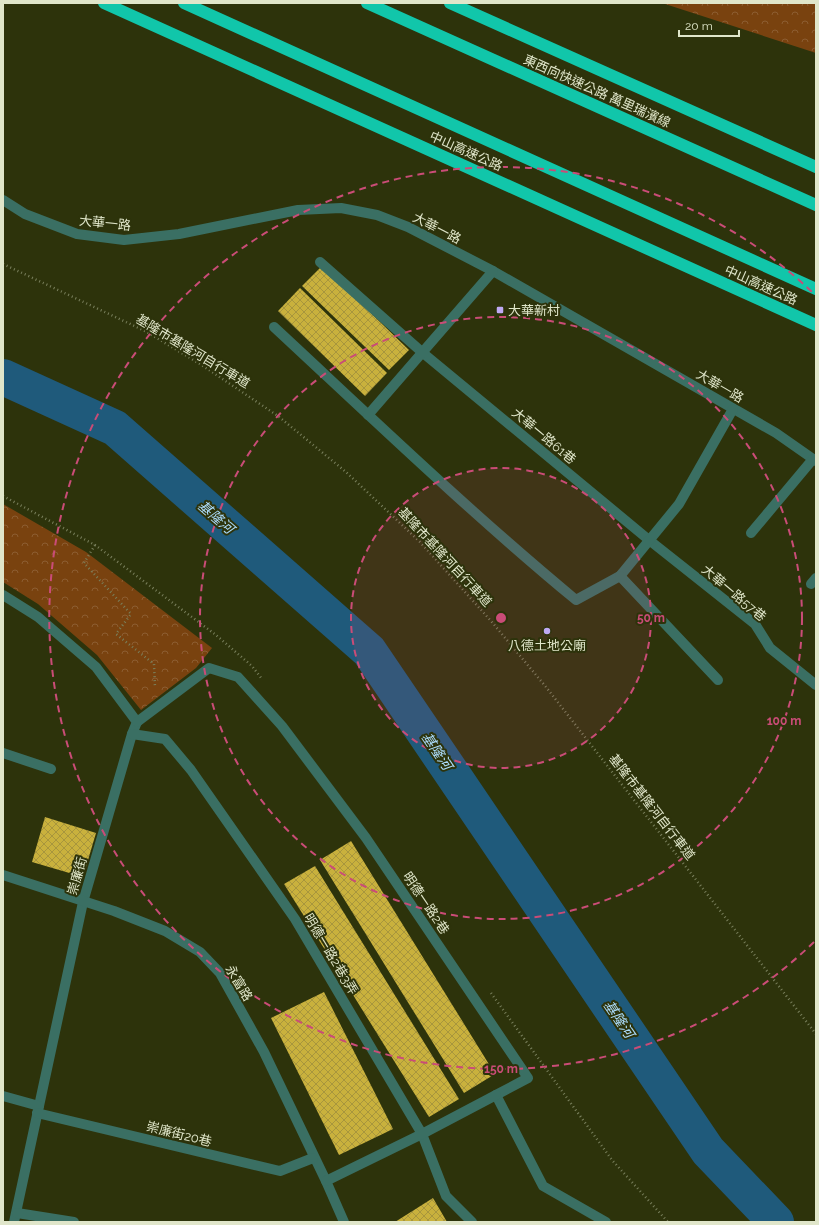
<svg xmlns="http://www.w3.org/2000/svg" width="819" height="1225" font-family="Raleway,'Noto Sans TC',sans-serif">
<defs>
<pattern id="forest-crowns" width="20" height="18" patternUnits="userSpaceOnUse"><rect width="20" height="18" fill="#79420f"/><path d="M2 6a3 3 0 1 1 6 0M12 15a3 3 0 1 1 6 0" fill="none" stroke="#8c5d31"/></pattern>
<pattern id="building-cross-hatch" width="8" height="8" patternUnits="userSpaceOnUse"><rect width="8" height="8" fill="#c9b13d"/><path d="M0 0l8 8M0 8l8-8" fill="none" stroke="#a8963d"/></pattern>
</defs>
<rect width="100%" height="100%" fill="#2d330b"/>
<g fill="url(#forest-crowns)">
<polygon points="662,3 816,3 816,53"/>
<polygon points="3,504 86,552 212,648 196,668 141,710 97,655 38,604 3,582"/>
</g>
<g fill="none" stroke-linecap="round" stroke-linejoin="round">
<polyline stroke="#1f5a7b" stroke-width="36" points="3,377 115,428 369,651 708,1151 776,1222"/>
</g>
<g fill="url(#building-cross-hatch)">
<polygon points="322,266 409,350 389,370 302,286"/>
<polygon points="300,288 387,373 365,396 278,311"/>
<polygon points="45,817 96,833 83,877 32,862"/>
<polygon points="351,841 495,1074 464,1093 320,860"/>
<polygon points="315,866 459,1099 429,1117 284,884"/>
<polygon points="324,992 393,1129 339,1155 271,1018"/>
<polygon points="433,1198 447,1222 395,1222"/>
</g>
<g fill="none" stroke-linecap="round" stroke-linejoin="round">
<g stroke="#7a805d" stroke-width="2.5" stroke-dasharray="1 3" stroke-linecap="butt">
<polyline points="3,264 145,331 200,364 278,416 346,472 420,542 491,621 546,687 816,1034"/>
<polyline points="3,496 95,545 216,635 252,666 262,679"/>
<polyline points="95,545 84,563 131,614 116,634 154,664 155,688"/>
<polyline points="491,993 612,1160 668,1222"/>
</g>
<g stroke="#3a6f63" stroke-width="10">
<polyline points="3,200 25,214 77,234 124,240 179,234 298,210 341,208 377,215 408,227 493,271 776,433 816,461"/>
<polyline points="320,262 423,353 649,540 755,624 770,648 816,685"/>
<path d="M274,327C373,419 472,514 576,600L620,576L679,504L733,409"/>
<polyline points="368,415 493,271"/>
<polyline points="751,533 813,459"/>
<polyline points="620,576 718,680"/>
<polyline points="811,584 816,578"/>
<polyline points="3,595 38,617 96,667 137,722 132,734 83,902 14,1222"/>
<polyline points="137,722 209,668 238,677 282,726 366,838 528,1078 496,1095 543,1186 606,1222"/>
<polyline points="132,734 165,739 191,770 295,919 422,1134 446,1196 472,1222"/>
<polyline points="3,753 51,769"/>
<polyline points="3,875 114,911 165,931 200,952 220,973 264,1052 326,1181 344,1222"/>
<polyline points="3,1096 39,1106"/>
<polyline points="37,1113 280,1171 313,1158"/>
<polyline points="326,1181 422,1134 496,1095"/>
<polyline points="17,1213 74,1222"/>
</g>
<g stroke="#11c6aa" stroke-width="12">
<polyline points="104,3 816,325"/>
<polyline points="184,3 816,289"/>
<polyline points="367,3 816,205"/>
<polyline points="450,3 816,167"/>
</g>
</g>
<circle cx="501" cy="618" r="150" fill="#ca4c77" fill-opacity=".12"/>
<g fill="none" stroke="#ca4c77" stroke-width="2" stroke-dasharray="7 5">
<circle cx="501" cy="618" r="150"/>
<circle cx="501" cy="618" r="301"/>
<path d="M814 942A451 451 0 1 1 814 294"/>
</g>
<g fill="#bfa9f4" stroke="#2d330b" stroke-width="1.5">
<rect x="496" y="306" width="8" height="8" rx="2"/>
<circle cx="547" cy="631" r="4"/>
</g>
<g text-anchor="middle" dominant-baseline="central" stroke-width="4" stroke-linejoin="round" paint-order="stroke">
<g font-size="13" fill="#e0e6ca" stroke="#2d330b">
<text transform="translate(597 91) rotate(24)">東西向快速公路 萬里瑞濱線</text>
<text transform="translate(466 151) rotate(24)">中山高速公路</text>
<text transform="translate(105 223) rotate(6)">大華一路</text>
<text transform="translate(437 228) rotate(27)">大華一路</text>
<text transform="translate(761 285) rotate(24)">中山高速公路</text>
<text transform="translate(193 351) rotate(31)">基隆市基隆河自行車道</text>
<text transform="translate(720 386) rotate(30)">大華一路</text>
<text transform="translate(544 436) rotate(40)">大華一路61巷</text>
<text transform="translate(445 557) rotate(47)">基隆市基隆河自行車道</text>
<text transform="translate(734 593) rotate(40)">大華一路57巷</text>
<text transform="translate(652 807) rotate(52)">基隆市基隆河自行車道</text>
<text transform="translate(77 876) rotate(-74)">崇廉街</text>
<text transform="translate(426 903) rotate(56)">明德一路2巷</text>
<text transform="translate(331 954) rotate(59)">明德一路2巷3弄</text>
<text transform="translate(239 983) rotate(59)">永富路</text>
<text transform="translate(179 1134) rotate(14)">崇廉街20巷</text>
</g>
<g font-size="13" fill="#e0e6ca" stroke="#2d330b" text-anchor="start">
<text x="508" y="310">大華新村</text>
<text x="547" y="645" text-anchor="middle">八德土地公廟</text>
</g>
<g font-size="14" font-style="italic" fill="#acdcfb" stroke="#2d330b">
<text transform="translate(216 517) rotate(41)">基隆河</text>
<text transform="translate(437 751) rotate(56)">基隆河</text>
<text transform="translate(619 1019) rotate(56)">基隆河</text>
</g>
</g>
<circle cx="501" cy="618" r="6" fill="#ca4c77" stroke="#2d330b" stroke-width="2"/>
<g font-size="12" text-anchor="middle" font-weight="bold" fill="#ca4c77" stroke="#2d330b" stroke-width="4" stroke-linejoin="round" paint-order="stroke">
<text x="651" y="622">50 m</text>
<text x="784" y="725">100 m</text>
<text x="501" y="1073">150 m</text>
</g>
<rect width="819" height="1225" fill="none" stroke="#e0e6ca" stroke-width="8"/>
<path d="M679 30v6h60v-6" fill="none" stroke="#e0e6ca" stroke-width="2"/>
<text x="685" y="30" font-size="12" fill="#e0e6ca" stroke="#2d330b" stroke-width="3" paint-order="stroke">20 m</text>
</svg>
